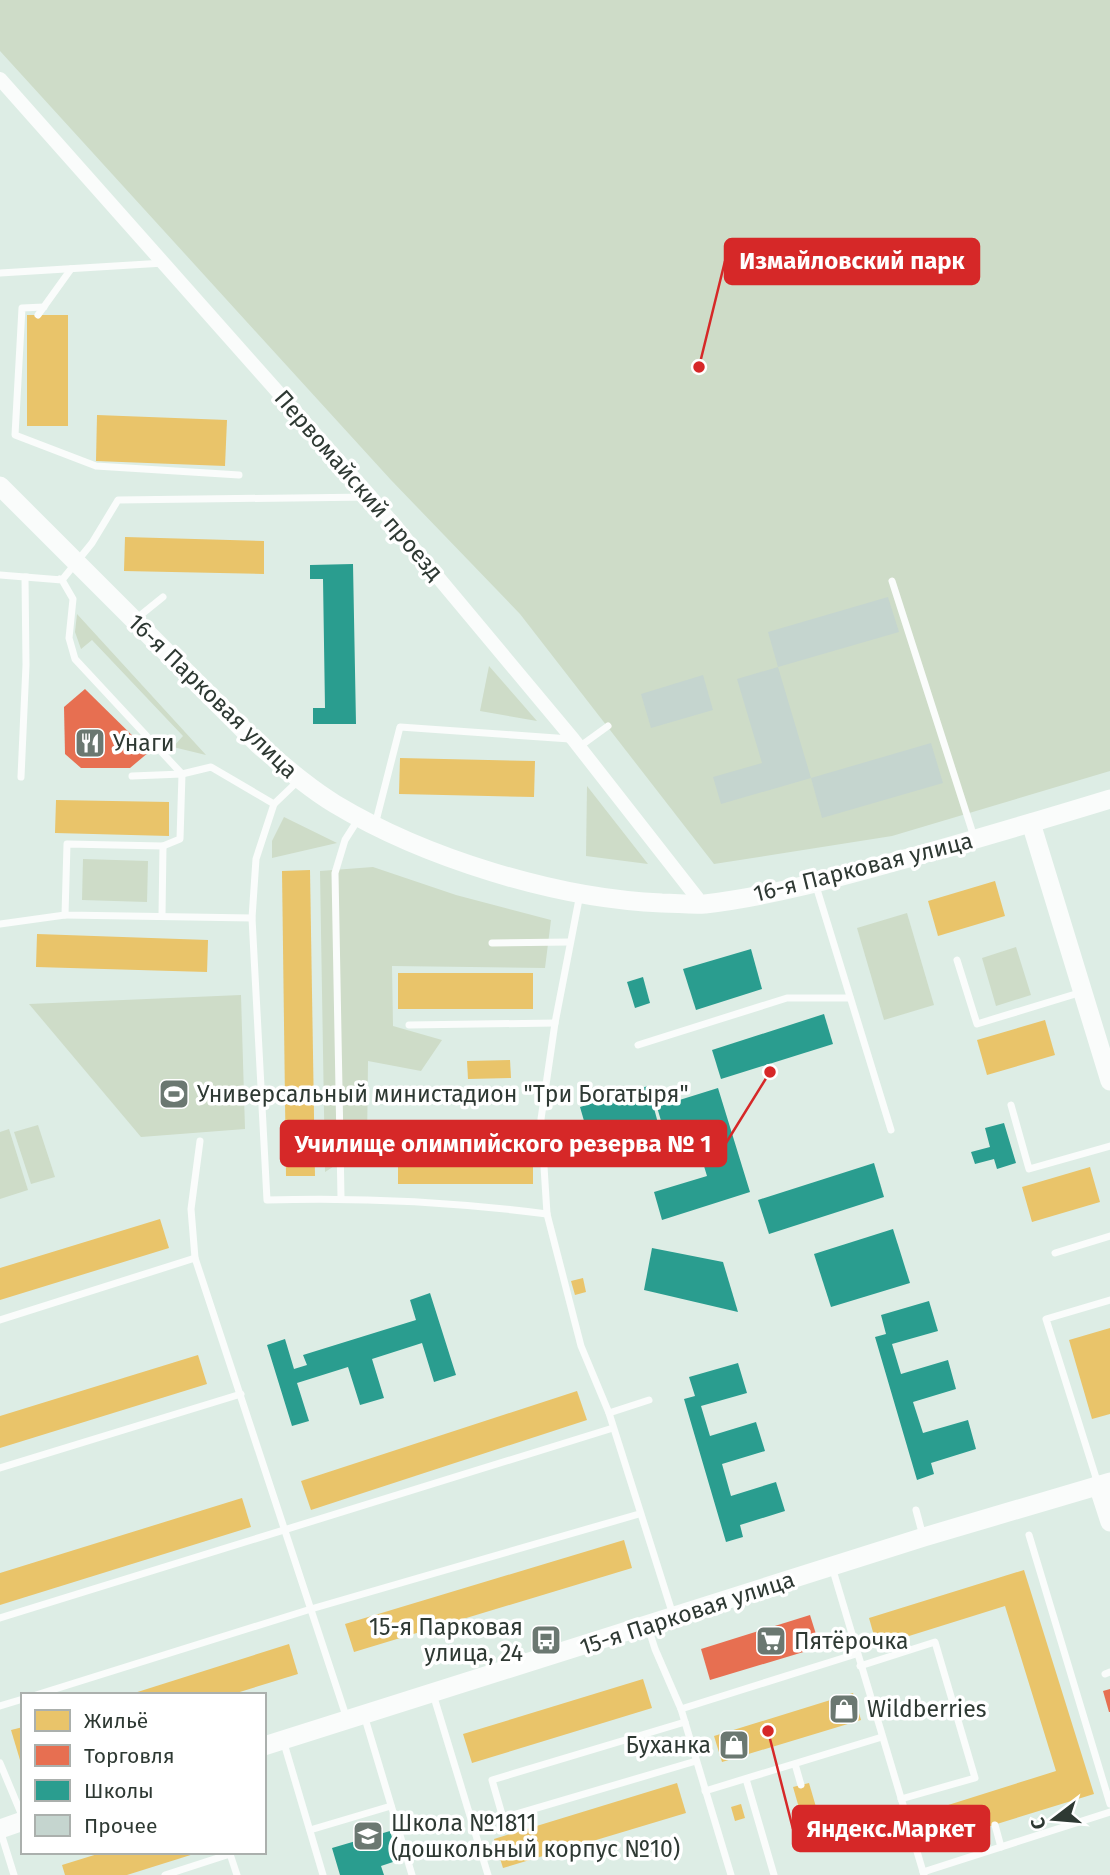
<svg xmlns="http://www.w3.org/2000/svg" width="1110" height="1875" font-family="'Fira Sans',sans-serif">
<rect width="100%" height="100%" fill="#ddede5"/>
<g fill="#cedcc8">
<polygon points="0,0 1110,0 1110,771 892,836 714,864 520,614 391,480 0,51"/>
<polygon points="77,614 206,755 173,747 183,736 92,640 81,649 75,632"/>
<polygon points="489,666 537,721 480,711"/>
<polygon points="587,786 648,864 586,856"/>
<polygon points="284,817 337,843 272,858 272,841"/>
<polygon points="83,859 148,861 147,902 82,900"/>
<polygon points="373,867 456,895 551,920 545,968 392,966 393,1026 442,1040 421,1071 368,1061 367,1145 325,1172 320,871"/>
<polygon points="907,913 934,1005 884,1020 857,928"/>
<polygon points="1016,947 1031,995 996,1006 982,958"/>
<polygon points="241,995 245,1129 141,1137 29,1004"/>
<polygon points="38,1125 55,1177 31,1184 14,1132"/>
<polygon points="9,1129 28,1190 0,1199 0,1132"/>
</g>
<g fill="#e9c46a">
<rect x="27" y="315" width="41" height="111"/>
<polygon points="97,415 227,420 225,466 96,461"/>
<polygon points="125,537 264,541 264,574 124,571"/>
<polygon points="400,758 535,761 534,797 399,794"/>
<polygon points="56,800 169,802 169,836 55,833"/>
<polygon points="310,870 315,1176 286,1176 282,871"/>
<polygon points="995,881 1005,916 938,936 928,901"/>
<polygon points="37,934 208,940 207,972 36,967"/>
<rect x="398" y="973" width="135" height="36"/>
<polygon points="1045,1020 1055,1055 987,1075 977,1040"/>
<polygon points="510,1060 511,1078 468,1079 467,1061"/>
<rect x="398" y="1148" width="135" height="36"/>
<polygon points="1090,1167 1100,1202 1032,1222 1022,1187"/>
<polygon points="160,1219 169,1248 0,1300 0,1268"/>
<polygon points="583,1278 586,1292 575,1295 571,1281"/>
<polygon points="1110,1328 1110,1414 1092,1419 1069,1340"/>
<polygon points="198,1355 207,1384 0,1448 0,1416"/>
<polygon points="577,1391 587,1420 311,1510 301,1481"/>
<polygon points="242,1498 251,1527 0,1605 0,1573"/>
<polygon points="624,1540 632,1568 354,1652 345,1624"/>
<polygon points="1024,1570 1094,1794 935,1843 926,1812 1056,1771 1005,1606 877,1646 869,1618"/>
<polygon points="289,1644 298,1674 230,1695 128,1695"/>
<polygon points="643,1679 652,1708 472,1763 463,1734"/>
<polygon points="853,1693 861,1720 722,1762 714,1736"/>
<polygon points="23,1727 23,1759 20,1760 11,1730"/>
<polygon points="677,1783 686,1813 503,1868 494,1839"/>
<polygon points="809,1783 826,1841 810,1846 793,1787"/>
<polygon points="741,1804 745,1818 735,1821 731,1807"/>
<polygon points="104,1852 197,1852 197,1853 127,1875 65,1875 62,1865"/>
</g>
<g fill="#e76f51">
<polygon points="85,689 149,752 130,768 81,768 65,754 64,707"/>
<polygon points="810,1615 820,1647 710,1680 701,1649"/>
<polygon points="1110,1689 1110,1712 1109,1712 1103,1691"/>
</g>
<g fill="#2a9d8f">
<polygon points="353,564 356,724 313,724 313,708 325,708 323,579 310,579 310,565"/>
<polygon points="751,949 762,989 696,1010 683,969"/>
<polygon points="643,977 650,1003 635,1008 627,982"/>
<polygon points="824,1014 833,1044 721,1079 712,1050"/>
<polygon points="648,1086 662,1138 595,1159 580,1107"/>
<polygon points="718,1088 750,1192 662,1220 654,1192 707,1176 693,1130 666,1138 657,1107"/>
<polygon points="1004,1123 1016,1163 997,1169 994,1159 975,1164 971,1152 990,1147 985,1128"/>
<polygon points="874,1163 884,1197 769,1234 758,1200"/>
<polygon points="893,1229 910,1283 831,1307 814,1254"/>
<polygon points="652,1248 723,1262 738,1312 644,1290"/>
<polygon points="430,1293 456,1375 434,1382 422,1343 372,1359 384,1398 360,1405 348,1367 297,1383 309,1421 292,1426 267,1345 285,1339 294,1369 307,1365 303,1355 416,1320 410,1300"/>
<polygon points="929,1301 938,1331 892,1344 901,1374 948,1360 956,1389 913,1402 923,1433 968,1420 976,1449 931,1463 934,1474 917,1480 875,1337 886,1334 881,1315"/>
<polygon points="738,1363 747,1393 701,1406 710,1436 756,1422 765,1451 722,1464 731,1496 776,1482 785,1511 740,1525 743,1537 726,1542 684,1399 695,1396 689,1377"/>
<polygon points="390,1831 399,1860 381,1866 384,1875 340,1875 332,1848"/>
</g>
<g fill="#c5d5cf">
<polygon points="888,597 899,632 778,667 768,632"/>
<polygon points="778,667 811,778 721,804 713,777 762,763 737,679"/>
<polygon points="703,675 713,710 651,728 641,694"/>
<polygon points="931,743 943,783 822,818 811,778"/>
</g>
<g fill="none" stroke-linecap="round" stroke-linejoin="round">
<g stroke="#fafcfb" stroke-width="7">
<polyline points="0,273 164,263"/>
<polyline points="44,307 22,308 15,435 96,466 239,475"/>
<polyline points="38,315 71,269"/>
<polyline points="0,575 62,580 73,599 69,638 75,659 182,774 180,839 163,846 67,844 65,915 252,918"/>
<polyline points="60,579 62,580 92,543 118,500 371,497"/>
<polyline points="892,581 974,837"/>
<polyline points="137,618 163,597"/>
<polyline points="579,747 608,726"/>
<polyline points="132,776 182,774 211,767 274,804"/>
<polyline points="21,777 26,665 25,577 27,577"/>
<path d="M298,781L274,804L256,859L252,918L267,1200C361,1197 454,1202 547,1214"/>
<polyline points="375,825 400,727 570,739"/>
<polyline points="816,886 891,1130"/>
<polyline points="580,894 555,1023 541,1119 547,1214 581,1346 609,1413 673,1615"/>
<polyline points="162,915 163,846"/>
<polyline points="0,924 65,915"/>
<polyline points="492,943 570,942"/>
<polyline points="957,960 977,1024 1082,992"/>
<polyline points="409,1025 555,1023"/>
<polyline points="638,1045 787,998 850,998"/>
<polyline points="1011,1105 1029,1169 1110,1146"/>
<polyline points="341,1197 335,873 345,840 359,818"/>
<polyline points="1055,1253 1110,1236"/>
<polyline points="195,1258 191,1209 200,1141"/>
<polyline points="0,1320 195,1258 347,1719"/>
<polyline points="609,1413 649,1400"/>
<polyline points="0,1468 241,1394"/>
<polyline points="1098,1484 1046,1319 1110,1300"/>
<polyline points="916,1510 923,1536"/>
<polyline points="1029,1535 1110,1804"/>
<polyline points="832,1567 924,1875"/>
<polyline points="0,1618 613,1428"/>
<polyline points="648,1627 655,1649 681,1709 731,1875"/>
<polyline points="860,1666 935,1642 975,1778 901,1799"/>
<polyline points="1105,1674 1110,1672"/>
<polyline points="433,1694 488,1875"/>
<polyline points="36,1695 311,1609 639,1514"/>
<polyline points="0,1706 23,1699"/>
<polyline points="681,1709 856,1654"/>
<polyline points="364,1715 412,1875"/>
<polyline points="685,1722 492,1780 503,1818 696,1761"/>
<polyline points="283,1740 323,1875"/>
<polyline points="0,1763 23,1818"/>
<polyline points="795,1764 801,1785"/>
<polyline points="746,1779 774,1875"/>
<polyline points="705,1791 882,1737"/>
<polyline points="995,1825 1001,1847"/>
<polyline points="473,1827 503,1818"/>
<polyline points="0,1830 14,1875"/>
<polyline points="310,1830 391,1806"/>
<polyline points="923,1872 1110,1812"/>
<polyline points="165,1875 230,1854 237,1875"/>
</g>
<polyline stroke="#fafcfb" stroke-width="14" points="0,79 371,497 573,739 702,904"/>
<g stroke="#fafcfb" stroke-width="19">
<path d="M0,486L259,745C284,766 307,787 335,804C425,858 557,899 662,903C676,903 691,905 705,904C772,896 836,878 901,860C971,841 1041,820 1110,799"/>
<polyline points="1031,823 1110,1081"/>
<polyline points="1098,1485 1110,1522"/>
<polyline points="264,1746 924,1537 1110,1482"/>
<polyline points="0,1829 23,1821"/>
</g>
</g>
<defs>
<g id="restaurant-square" transform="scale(1.575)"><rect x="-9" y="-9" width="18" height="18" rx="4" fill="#6b7871" stroke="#fff"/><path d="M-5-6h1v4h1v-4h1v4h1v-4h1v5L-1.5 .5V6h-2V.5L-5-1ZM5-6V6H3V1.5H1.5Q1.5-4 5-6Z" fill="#fff"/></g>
<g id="stadium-square" transform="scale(1.575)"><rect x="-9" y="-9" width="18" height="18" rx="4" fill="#6b7871" stroke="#fff"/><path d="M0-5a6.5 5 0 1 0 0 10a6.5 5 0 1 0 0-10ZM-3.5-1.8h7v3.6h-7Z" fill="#fff"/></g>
<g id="bus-square" transform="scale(1.575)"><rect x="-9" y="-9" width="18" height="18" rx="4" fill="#6b7871" stroke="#fff"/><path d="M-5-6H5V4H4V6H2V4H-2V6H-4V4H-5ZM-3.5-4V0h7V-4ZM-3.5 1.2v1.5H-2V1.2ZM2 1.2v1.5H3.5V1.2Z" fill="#fff"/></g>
<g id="supermarket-square" transform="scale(1.575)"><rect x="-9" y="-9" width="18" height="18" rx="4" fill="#6b7871" stroke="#fff"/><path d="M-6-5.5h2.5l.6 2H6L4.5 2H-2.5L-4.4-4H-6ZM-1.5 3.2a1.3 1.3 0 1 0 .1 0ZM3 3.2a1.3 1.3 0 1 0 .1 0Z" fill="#fff"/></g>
<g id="shop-square" transform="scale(1.575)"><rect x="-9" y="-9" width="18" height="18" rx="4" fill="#6b7871" stroke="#fff"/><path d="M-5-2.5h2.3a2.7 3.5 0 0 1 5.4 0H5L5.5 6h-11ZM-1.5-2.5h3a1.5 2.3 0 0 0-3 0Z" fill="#fff"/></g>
<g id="school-square" transform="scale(1.575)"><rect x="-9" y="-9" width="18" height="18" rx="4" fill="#6b7871" stroke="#fff"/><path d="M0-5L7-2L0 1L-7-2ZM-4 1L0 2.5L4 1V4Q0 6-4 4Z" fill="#fff"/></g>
</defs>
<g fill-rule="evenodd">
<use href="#restaurant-square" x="90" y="743"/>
<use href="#stadium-square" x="174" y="1094"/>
<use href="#bus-square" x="546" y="1640"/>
<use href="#supermarket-square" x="771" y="1641"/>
<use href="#shop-square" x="844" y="1709"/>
<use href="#shop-square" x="734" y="1745"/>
<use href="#school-square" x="368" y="1836"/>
</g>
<g text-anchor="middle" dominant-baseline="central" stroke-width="7" stroke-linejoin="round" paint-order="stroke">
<g font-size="23" fill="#2e3933" stroke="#fff">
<text transform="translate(359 485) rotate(49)">Первомайский проезд</text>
<text transform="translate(213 696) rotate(44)">16-я Парковая улица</text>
<text transform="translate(863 867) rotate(-14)">16-я Парковая улица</text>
<text transform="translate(687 1613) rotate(-18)">15-я Парковая улица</text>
</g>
<g font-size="23" fill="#2e3933" stroke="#fff" text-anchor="start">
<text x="113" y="743">Унаги</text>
<text x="197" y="1094">Универсальный министадион "Три Богатыря"</text>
<text x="523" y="1627" text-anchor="end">15-я Парковая<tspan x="523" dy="26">улица, 24</tspan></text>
<text x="794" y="1641">Пятёрочка</text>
<text x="867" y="1709">Wildberries</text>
<text x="711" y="1745" text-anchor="end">Буханка</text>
<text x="391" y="1823">Школа №1811<tspan x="391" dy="26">(дошкольный корпус №10)</tspan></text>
</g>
</g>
<path fill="none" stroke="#d62828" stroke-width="2.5" d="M699 367L725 261M770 1072L726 1143M768 1731L793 1829"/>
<g fill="#d62828" stroke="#fff" stroke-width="2.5">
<circle cx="699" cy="367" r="7"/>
<circle cx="770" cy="1072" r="7"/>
<circle cx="768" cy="1731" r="7"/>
</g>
<g fill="#d62828" stroke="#d62828" stroke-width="2.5">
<rect x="725" y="239" width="254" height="45" rx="7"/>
<rect x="281" y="1121" width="445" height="45" rx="7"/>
<rect x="793" y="1806" width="196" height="45" rx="7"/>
</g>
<g font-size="24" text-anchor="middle" font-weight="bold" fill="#fff">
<text x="852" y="269">Измайловский парк</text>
<text x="503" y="1152">Училище олимпийского резерва № 1</text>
<text x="891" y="1837">Яндекс.Маркет</text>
</g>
<rect x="21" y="1693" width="245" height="161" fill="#ffffff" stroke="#abb0ad" stroke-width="2"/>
<rect x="35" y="1710" width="35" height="21" fill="#e9c46a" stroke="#abb0ad" stroke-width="2"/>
<text x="84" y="1728" font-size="21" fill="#2e3933">Жильё</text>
<rect x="35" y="1745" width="35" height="21" fill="#e76f51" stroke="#abb0ad" stroke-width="2"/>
<text x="84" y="1763" font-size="21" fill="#2e3933">Торговля</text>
<rect x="35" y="1780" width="35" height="21" fill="#2a9d8f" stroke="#abb0ad" stroke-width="2"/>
<text x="84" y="1798" font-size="21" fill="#2e3933">Школы</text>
<rect x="35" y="1815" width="35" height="21" fill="#c5d5cf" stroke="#abb0ad" stroke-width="2"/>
<text x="84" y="1833" font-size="21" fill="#2e3933">Прочее</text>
<g transform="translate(1054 1819) rotate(254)" stroke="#ffffff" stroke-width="5" paint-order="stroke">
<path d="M0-5L12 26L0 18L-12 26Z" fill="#2e3933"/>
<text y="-10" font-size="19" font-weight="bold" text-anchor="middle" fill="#2e3933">С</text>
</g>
</svg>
